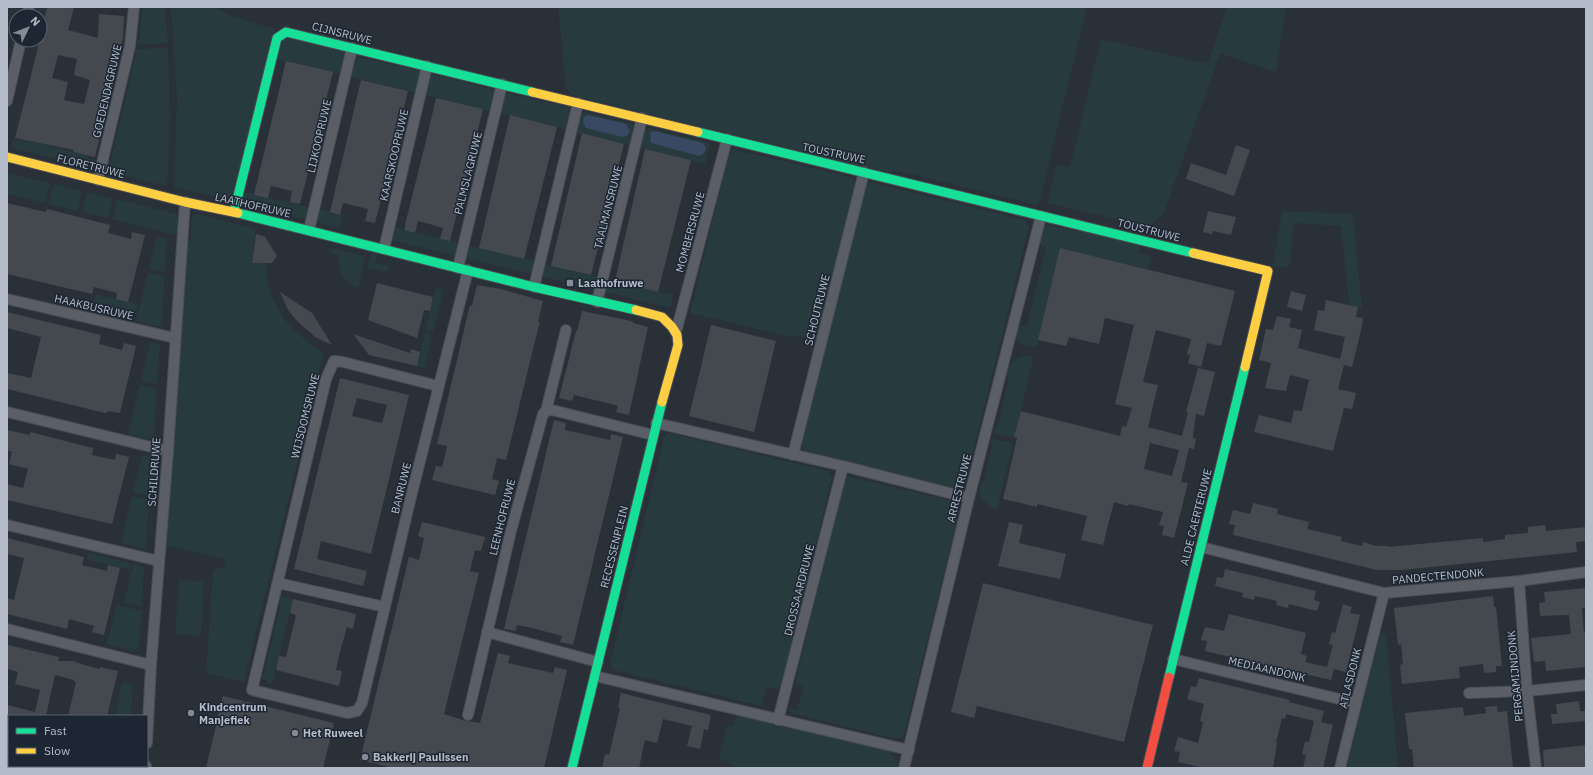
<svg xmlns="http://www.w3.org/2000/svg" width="1593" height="775" font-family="'IBM Plex Sans',sans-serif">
<rect width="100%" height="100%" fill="#2a3038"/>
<g fill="#273a3e">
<polygon points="142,7 165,7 168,43 137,45 140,37"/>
<polygon points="171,7 214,7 231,16 275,29 232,201 174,187 177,98"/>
<polygon points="558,7 1087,7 1040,200 1036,205 894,170 891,173 571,95 566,87"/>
<polygon points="1227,7 1286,7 1276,72 1220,53 1164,213 1153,223 1151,227 1047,203 1057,164 1070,167 1101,39 1208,64"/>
<polygon points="285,37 342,49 346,55 342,75 276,59"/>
<polygon points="168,48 170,117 168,175 166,186 103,170 105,162 111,159 137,49"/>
<polygon points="357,57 419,70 421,73 417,93 351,77"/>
<polygon points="433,74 495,90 496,95 492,111 425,95 430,77"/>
<polygon points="507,93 568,107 570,113 566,129 500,113 504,97"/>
<polygon points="583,112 633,124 634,130 630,146 582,133 581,134 575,133 579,117"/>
<polygon points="648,128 710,143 705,164 640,148 643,134"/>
<polygon points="13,140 34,142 88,156 88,158 96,160 94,168 11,148"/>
<polygon points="733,149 854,178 855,183 816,340 795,335 794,338 690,313 728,157"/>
<polygon points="7,173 50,183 45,203 7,194"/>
<polygon points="866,181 1025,220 1029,226 966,481 963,485 959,486 958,489 806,452 803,449 801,442"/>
<polygon points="54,184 82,191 78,211 48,204"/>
<polygon points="87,192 113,199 108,218 82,212"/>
<polygon points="244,192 310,207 307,220 241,204"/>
<polygon points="117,199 177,214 177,235 112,219"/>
<polygon points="319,209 343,215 340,228 316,222"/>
<polygon points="1282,211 1353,214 1362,308 1349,305 1341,226 1294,223 1289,268 1273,266"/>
<path d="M198,214L256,229L254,242L252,263H266C266,304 290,333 324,352L244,682L206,673L213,571L224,566L226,559L164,545L186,242H190L192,216Z"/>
<polygon points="1048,225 1141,244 1139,253 1152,257 1147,269 1060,248 1037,347 1019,343 1015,338 1018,325 1027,326 1046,247 1038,244 1043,228"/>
<polygon points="393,227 459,243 456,256 390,240"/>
<polygon points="157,237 167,239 165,272 149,269"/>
<polygon points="468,245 534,261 531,274 465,258"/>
<path d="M332,248L365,256L358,288C345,283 336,270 339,255L330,253Z"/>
<polygon points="371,253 377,254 375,263 389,266 388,272 367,268"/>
<polygon points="543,264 598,277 595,290 541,276"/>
<polygon points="148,273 165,276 161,327 136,321"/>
<polygon points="607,279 673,295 670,308 605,292"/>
<polygon points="436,288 443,290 433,332 425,330"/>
<polygon points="96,294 137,304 136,313 93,304"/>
<polygon points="425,333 432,335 425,368 417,366"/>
<polygon points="150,342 160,344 157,384 141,381"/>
<path d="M1028,356L1034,357L1014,438L995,433L993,430L998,425L1009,379L1006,375C1010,363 1015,356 1028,356Z"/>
<polygon points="140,385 157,389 153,440 128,434"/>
<polygon points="669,433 828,471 832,477 781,690 767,687 761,706 618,671 614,670 610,664 664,437"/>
<path d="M992,439L1013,443L997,510C985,505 978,496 980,484L984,481L992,446L990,442Z"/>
<polygon points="142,455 152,457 150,496 133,492"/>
<polygon points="847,476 956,502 959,505 960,509 904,734 900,738 892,738 791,713 789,708 797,710 803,687 795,684 844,480"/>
<polygon points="132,496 149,500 146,549 121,543"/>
<polygon points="89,553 131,563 130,570 88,560"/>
<polygon points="133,564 144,567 142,607 124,603"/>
<polygon points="179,580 204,581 201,636 175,634"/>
<polygon points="279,596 293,599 272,684 267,683 268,680 259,678 260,674 264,674 281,601 279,599"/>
<polygon points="117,605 142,611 139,646 133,651 107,644"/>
<polygon points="1380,633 1386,634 1398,768 1347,768"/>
<polygon points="122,682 133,685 131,716 115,716"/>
<path d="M737,714L892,751L891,755C897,758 898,762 897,768H735L729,762L719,759L727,725L733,727Z"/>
</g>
<g fill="#384963">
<polygon points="588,115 626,124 630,131 627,136 622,137 586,128 583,122 584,117"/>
<polygon points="654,131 703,143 706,149 703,154 699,156 651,143 650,133"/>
</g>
<g fill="#444950" fill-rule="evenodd">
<path d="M47,7H74L68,30L98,38L99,14L124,16L123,38L95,157L73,152L74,150L15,138L40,40ZM58,55L77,59L74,75L90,80L84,104L64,100L68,82L52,78Z"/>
<polygon points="286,61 333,72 300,204 290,202 292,191 271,186 268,198 254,195"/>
<polygon points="361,80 408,91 375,223 365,221 368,209 343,203 340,215 330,212"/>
<polygon points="436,98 483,109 450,241 440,239 443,228 433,225 418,221 415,233 405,230 405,225 427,137"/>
<polygon points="510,115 557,127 524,259 479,248"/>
<polygon points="582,133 624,144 591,275 551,266"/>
<polygon points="1236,145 1250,150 1234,196 1186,179 1191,163 1226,175"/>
<polygon points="645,149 691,160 658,292 615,281"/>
<polygon points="7,203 46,212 47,209 110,225 108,233 131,239 132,232 145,235 128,302 116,299 117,293 94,287 92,294 7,274"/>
<polygon points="1208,211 1236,217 1231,235 1213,231 1212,234 1203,232"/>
<polygon points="256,234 265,237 277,256 272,263 252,263"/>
<path d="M1060,248L1235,291L1221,346L1207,343L1201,367L1188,363L1190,355L1187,354L1191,339L1156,330L1143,382L1158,385L1148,427L1182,436L1188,412H1186L1198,368L1215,372L1204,416L1196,414L1193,435V438L1196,439L1194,449L1189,448L1181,482L1188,483L1174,538L1162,535L1164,526L1159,525L1163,512L1129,504L1128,506L1114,502L1103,545L1081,540L1087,516L1037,504V507L1003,499L1017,438L1014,437L1021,411L1120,436L1122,426L1126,427L1132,408L1115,404L1134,325L1105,318L1099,344L1069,337L1066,346L1038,340ZM1150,443L1179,450L1172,476L1144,469Z"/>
<polygon points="377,283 433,297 430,311 424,310 417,338 368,320"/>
<polygon points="477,285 501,289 543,301 538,322 540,322 537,333 506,460 497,458 492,479 499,481 495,495 432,480 436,466 442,467 447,446 437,444 470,305 472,306"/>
<polygon points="1291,291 1306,295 1302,311 1287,307"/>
<polygon points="280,292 312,313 332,345 315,337 296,320 288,310"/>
<polygon points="1326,300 1358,307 1356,317 1363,318 1362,326 1352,367 1344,365 1338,389 1356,393 1352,409 1344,408 1333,451 1254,432 1259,415 1291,423 1294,410 1302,411 1309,380 1290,375 1286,391 1265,388 1271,363 1259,360 1266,329 1273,330 1277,316 1291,319 1289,327 1302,330 1298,348 1340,359 1345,337 1314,330 1318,310 1324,311"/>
<polygon points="582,311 627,320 633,322 633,323 648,327 629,415 616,412 618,406 611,404 574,395 572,401 559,398 576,331 577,331"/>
<polygon points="7,312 101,335 99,344 122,350 124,343 136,346 120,413 108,411 106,413 101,412 7,389 7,373 31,378 41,337 7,328"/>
<polygon points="711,325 776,341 754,432 689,416"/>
<polygon points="353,334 410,353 411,349 420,352 417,366 369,355"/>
<path d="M340,378L409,395L371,554L321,541L317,559L367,571L363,586L294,569ZM357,398L387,405L382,423L352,416Z"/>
<polygon points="554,420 566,423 565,430 610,440 611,434 623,437 573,645 560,642 562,636 532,628 517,625 516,631 504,629"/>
<polygon points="7,430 30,435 30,432 93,448 92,455 115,460 116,454 129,457 112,524 7,500 7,484 23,488 28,469 9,464 12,452 7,450"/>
<polygon points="1253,503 1278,509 1277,514 1309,522 1307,529 1342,537 1341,541 1362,546 1363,542 1376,546 1388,546 1388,547 1483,538 1483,542 1505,539 1505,535 1528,533 1528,527 1545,525 1546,531 1586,527 1586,541 1576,542 1577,552 1402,570 1377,570 1233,535 1235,525 1229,524 1233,510 1250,514"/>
<polygon points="422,522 485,537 481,551 475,550 470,571 479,573 444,714 466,721 480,723 498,653 510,656 508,663 539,670 553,673 555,667 567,670 544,768 393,768 360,760 409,557 419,560 424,538 418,536"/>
<polygon points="1009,522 1023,525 1019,543 1066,554 1060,579 998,566"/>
<polygon points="7,538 84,557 82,565 107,571 108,565 120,568 104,635 92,632 94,626 69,619 67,629 7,614 7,598 14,600 24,558 7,554"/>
<polygon points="1225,569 1316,591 1314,600 1320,602 1317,611 1289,604 1288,608 1276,605 1277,601 1255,596 1254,600 1242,597 1243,593 1215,586 1217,577 1223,578"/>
<polygon points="983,583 1153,625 1124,742 977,706 974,718 951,712"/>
<polygon points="1586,588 1586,608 1582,608 1584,633 1586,632 1586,667 1546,671 1545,661 1534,662 1531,638 1571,634 1569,615 1540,616 1539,603 1545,602 1544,592"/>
<polygon points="1493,596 1494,607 1496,607 1502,666 1496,666 1496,672 1484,673 1483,664 1459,667 1460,678 1402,684 1400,665 1403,664 1401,644 1398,645 1394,608"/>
<polygon points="293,599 356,614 353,629 347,627 339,656 336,670 342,671 339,686 276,670 279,656 286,657 289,644 296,615 290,613"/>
<polygon points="1343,604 1352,607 1350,613 1360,615 1346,672 1334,669 1331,680 1205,651 1207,641 1201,640 1205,627 1224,631 1229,614 1306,633 1301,654 1307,656 1305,662 1327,667 1333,645 1329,644 1332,632 1335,633"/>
<polygon points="8,645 59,657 58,661 73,661 78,663 99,669 100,667 118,671 107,716 68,716 76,682 74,682 74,680 55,675 46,716 7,716 7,705 35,712 40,690 15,684 18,672 7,669"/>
<polygon points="1199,678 1290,700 1289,702 1324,711 1321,722 1333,725 1323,768 1303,768 1306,755 1302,754 1305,742 1309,742 1314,721 1286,714 1285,719 1282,718 1276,742 1277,743 1273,768 1204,768 1178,762 1180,752 1174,751 1178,737 1198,743 1203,722 1200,721 1204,704 1187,699 1191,686 1196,687"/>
<polygon points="621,693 711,715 708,730 704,729 700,749 687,746 692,726 663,719 657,743 645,740 639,768 602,768 605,754 609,755 620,708 618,707"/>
<polygon points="223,696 334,723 323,768 206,768"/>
<polygon points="1579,701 1580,711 1586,711 1586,721 1552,724 1551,714 1557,714 1556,704"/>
<polygon points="1497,706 1498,712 1507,711 1513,768 1414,768 1412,749 1409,749 1405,713 1463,707 1464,716 1486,713 1485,707"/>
<polygon points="1586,745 1586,768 1544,768 1543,750"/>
</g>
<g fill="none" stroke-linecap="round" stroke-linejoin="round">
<g stroke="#484c53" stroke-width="12">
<g id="street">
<polyline points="27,16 29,7"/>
<polyline points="7,101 21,40"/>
<polyline points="98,180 130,46 134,7"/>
<polyline points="309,230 352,48"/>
<polyline points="384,249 427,66"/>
<polyline points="458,268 502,84"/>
<polyline points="534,287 578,103"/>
<polyline points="7,299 175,338"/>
<polyline points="597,302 642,118"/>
<polyline points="676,332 727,139"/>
<polyline points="438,386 343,362 334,361 326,379 252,690 347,713 357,711 362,703 411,497 468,270"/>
<polyline points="546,411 566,330"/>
<polyline points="7,412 168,451"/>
<polyline points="656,423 843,466 969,498"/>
<polyline points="793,455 864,172"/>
<polyline points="7,525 159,561"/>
<polyline points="1201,547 1384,593 1519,581 1586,572"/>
<polyline points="1519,581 1527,691 1536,768"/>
<polyline points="278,583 385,607"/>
<polyline points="7,629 151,665"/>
<polyline points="487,632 598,662"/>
<polyline points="1173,659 1356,703"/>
<polyline points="595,676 909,750"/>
<polyline points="1469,693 1527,691 1586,685"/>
<polyline points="468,715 511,531 543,414 546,411 552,410 653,435"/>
<polyline points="778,720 843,466"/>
<polyline points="147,743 151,665 168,451 185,202"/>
<polyline points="7,746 9,746"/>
<polyline points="84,766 91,768"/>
<polyline points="146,768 146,766"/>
<polyline points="904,768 969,498 1041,216"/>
<polyline points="1340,768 1384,593"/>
</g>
</g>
<g stroke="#484c53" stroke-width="11">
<g id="fast">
<polyline points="698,132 1193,253"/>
<polyline points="234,212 277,38 286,32 532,92"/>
<polyline points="238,213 534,287 636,310"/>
<polyline points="1169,677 1245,367"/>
<polyline points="572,768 662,402"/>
</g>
</g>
<g stroke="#484c53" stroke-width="11">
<g id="slow">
<polyline points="532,92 698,132"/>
<polyline points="7,157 185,202 238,213"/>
<polyline points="1193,253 1268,271 1245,367"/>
<polyline points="636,310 662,317 672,327 677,335 678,345 662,402"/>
</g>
</g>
<g stroke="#484c53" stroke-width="11">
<polyline id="jam" points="1147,768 1169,677"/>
</g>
<use href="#street" stroke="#5a5e66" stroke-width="10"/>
<use href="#fast" stroke="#16e098" stroke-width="9"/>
<use href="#slow" stroke="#ffcf43" stroke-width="9"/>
<use href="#jam" stroke="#f24e42" stroke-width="9"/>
</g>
<g fill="#848b96" stroke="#1d2633" stroke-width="1.5">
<rect x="566" y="279" width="8" height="8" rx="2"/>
<circle cx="191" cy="713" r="4"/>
<circle cx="295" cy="733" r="4"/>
<circle cx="365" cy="757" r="4"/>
</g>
<g text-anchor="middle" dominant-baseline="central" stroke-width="3" stroke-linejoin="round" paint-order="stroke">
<g font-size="11" fill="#b4bcc9" stroke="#1d2633">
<text transform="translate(342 33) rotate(14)">CIJNSRUWE</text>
<text transform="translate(107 91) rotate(-77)">GOEDENDAGRUWE</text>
<text transform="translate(319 136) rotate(-77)">LIJKOOPRUWE</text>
<text transform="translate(834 153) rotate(12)">TOUSTRUWE</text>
<text transform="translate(394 155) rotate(-77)">KAARSKOOPRUWE</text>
<text transform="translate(91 166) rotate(14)">FLORETRUWE</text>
<text transform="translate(468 173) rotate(-76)">PALMSLAGRUWE</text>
<text transform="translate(253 205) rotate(13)">LAATHOFRUWE</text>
<text transform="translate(608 207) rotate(-76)">TAALMANSRUWE</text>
<text transform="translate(1149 230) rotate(14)">TOUSTRUWE</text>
<text transform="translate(690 232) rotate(-75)">MOMBERSRUWE</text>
<text transform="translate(94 307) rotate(13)">HAAKBUSRUWE</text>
<text transform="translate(817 310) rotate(-76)">SCHOUTRUWE</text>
<text transform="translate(305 416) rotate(-76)">WIJSDOMSRUWE</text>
<text transform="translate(154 472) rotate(-86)">SCHILDRUWE</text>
<text transform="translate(401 488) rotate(-76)">BANRUWE</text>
<text transform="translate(959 488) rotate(-76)">ARRESTRUWE</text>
<text transform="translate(502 517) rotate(-76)">LEENHOFRUWE</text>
<text transform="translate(1196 517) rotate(-76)">ALDE CAERTERUWE</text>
<text transform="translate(614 547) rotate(-76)">RECESSENPLEIN</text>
<text transform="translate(1438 576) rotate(-5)">PANDECTENDONK</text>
<text transform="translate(799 590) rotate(-76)">DROSSAARDRUWE</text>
<text transform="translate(1267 669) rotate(13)">MEDIAANDONK</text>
<text transform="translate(1515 676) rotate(-95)">PERGAMIJNDONK</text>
<text transform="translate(1350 678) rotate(-76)">ATLASDONK</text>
</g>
<g font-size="11" font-weight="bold" fill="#b4bcc9" stroke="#1d2633" text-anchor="start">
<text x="578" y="283">Laathofruwe</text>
<text x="199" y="707">Kindcentrum<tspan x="199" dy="13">Manjefiek</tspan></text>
<text x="303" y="733">Het Ruweel</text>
<text x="373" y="757">Bakkerij Paulissen</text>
</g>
</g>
<rect width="1593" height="775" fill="none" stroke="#b4bcc9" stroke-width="16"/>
<rect x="8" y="715" width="140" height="52" fill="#1d2633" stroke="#59626f"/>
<rect x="16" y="728" width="20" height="6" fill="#16e098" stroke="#59626f"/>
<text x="44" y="735" font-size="12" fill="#b4bcc9">Fast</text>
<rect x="16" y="748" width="20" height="6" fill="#ffcf43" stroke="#59626f"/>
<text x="44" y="755" font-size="12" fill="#b4bcc9">Slow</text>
<g transform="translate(28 28) rotate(47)"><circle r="19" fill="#1d2633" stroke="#59626f"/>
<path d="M0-3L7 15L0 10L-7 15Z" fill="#848b96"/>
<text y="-6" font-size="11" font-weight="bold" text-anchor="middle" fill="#b4bcc9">N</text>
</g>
</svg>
